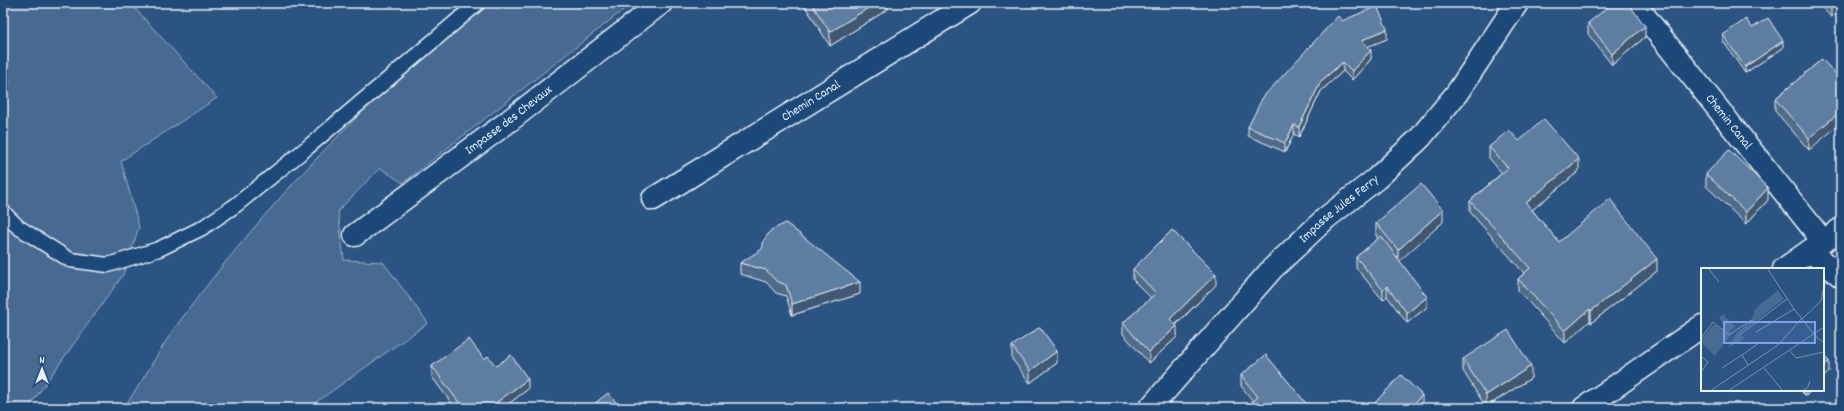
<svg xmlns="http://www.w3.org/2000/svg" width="1844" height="411" font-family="Dekko,sans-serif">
<rect width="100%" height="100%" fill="#2b5482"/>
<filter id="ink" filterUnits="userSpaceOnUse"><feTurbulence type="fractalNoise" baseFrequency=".025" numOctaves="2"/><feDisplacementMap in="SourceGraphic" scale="8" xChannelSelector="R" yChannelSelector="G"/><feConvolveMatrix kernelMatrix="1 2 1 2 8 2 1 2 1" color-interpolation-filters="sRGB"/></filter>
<g filter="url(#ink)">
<g fill="#476b93" stroke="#98aec6">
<polygon points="3,3 130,3 217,98 121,161 139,227 123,275 28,408 3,408 3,91 10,83 3,65"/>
<path d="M482,3H632L403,183L380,168L338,211L344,260L383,262L428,323L308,408H123C143,382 158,351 177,325C265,205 369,98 482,3Z"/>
</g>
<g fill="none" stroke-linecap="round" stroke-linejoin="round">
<g stroke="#e8f1f8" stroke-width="17">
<polyline id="service" points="3,212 18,227 70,260 108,265 159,249 202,228 236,205 308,147 478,3"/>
</g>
<g stroke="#e8f1f8" stroke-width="25">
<g id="minor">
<path id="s1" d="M1634,3L1823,241"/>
<path id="s2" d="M653,199L970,3"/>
<path id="s3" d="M355,235L509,121L661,3"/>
<polyline points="1810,251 1841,276"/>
<path id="s4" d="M1150,408L1272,269L1326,218L1376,179L1420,138L1457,93L1517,3"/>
</g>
</g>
<g stroke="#e8f1f8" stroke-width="25">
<g id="tertiary">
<polyline points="1784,269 1841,229"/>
<polyline points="1584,408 1702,326"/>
</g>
</g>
<use href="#service" stroke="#1f4a7a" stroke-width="14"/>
<use href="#minor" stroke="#1f4a7a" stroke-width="22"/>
<use href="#tertiary" stroke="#1f4a7a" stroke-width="22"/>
</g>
<g fill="#506c8a" stroke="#e8f1f8">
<polygon points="803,3 888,3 888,9 830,46"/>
<polygon points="1818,3 1841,3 1841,11 1831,17"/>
<polygon points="1342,21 1387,39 1368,46 1371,59 1352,80 1343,71 1321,91 1299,137 1294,134 1285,152 1248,136 1248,127"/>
<polygon points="1588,23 1645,37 1612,65 1588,34"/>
<polygon points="1752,28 1783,48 1745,73 1723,41 1723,35"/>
<polygon points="1822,59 1809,150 1775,111 1775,99"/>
<polygon points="1519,141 1579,171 1532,210 1559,242 1657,271 1591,323 1590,321 1565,343 1518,290 1518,279 1524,273 1470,212 1470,201 1502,173 1489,158 1489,147"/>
<polygon points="1706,174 1768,200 1746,224 1706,186"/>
<polygon points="1443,222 1399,260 1427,307 1407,323 1387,296 1383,300 1356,268 1356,257 1378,239 1376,235 1376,223"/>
<polygon points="740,263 860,294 792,315 786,296 776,293 766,282 740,274"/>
<polygon points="1133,269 1216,285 1176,325 1177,337 1149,363 1123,334 1123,323 1151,298 1133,280"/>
<polygon points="1012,346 1057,363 1030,383 1012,359"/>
<polygon points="484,359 528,389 503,408 455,408 432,377 432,366"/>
<polygon points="1463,359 1531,378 1486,407 1463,371"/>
<polygon points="1241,375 1310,408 1253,401 1241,386"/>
<polygon points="1800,390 1812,390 1806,396"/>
</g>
<g fill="#415871" stroke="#e8f1f8">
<polygon points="876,3 888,3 888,9 830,46 830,32"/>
<polygon points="1835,3 1841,3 1841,11 1831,17 1831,5"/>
<polygon points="1645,26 1645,37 1612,65 1612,54"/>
<polygon points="1387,29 1387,39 1362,49 1362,40"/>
<polygon points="1783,41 1783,48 1745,73 1745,67"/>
<polygon points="1371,50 1371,59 1352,80 1352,71"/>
<polygon points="1343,62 1343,71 1321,91 1299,137 1299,127 1321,81"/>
<polygon points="1841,111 1841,123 1809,150 1809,138"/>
<polygon points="1294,125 1294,134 1285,152 1285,143"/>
<polygon points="1579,159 1579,171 1526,215 1526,203"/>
<polygon points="1768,188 1768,200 1746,224 1746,212"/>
<polygon points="1443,210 1443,222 1398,262 1398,250"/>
<polygon points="1657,259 1657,271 1591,323 1591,311"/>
<polygon points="1216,274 1216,285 1170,330 1170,319"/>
<polygon points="860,282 860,294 792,315 792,304"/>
<polygon points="1387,286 1387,296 1383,300 1383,290"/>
<polygon points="1427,297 1427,307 1407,323 1407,313"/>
<polygon points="1590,309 1590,321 1565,343 1565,331"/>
<polygon points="1177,326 1177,337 1149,363 1149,352"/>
<polygon points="1057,351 1057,363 1030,383 1030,371"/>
<polygon points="1829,361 1829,372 1823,378 1823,367"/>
<polygon points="1531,366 1531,378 1486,407 1486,395"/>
<polygon points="528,379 528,389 503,408 489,408"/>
<polygon points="1806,390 1812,390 1806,396"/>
<polygon points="1422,395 1422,406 1420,408 1410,408"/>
</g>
<g fill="#5d7da1" stroke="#e8f1f8">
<polygon points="811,3 876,3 830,32"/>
<polygon points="1613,3 1628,3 1645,26 1612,54 1588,23"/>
<polygon points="1829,3 1835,3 1831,5"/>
<polygon points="1377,6 1387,29 1362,40 1371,50 1352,71 1343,62 1321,81 1299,127 1294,125 1285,143 1248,127 1263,97 1338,16 1342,21"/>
<polygon points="1768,18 1783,41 1745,67 1723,35 1746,19 1752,28"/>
<polygon points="1822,59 1841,80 1841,111 1809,138 1775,99"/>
<polygon points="1544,119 1579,159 1526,203 1559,242 1610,199 1657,259 1591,311 1590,309 1565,331 1518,279 1530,268 1470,201 1508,168 1489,147 1509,130 1519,141"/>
<polygon points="1729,150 1768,188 1746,212 1706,174"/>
<polygon points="1421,184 1443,210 1398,250 1376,223"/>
<polygon points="786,223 860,282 792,304 786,285 776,281 766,270 740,263 762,249 764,240 771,230"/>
<polygon points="1172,230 1216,274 1170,319 1177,326 1149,352 1123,323 1156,293 1133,269"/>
<polygon points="1381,236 1427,297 1407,313 1387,286 1383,290 1356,257"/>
<polygon points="1040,327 1057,351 1030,371 1012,346"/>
<polygon points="1508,330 1531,366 1486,395 1463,359"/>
<polygon points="469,339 484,359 488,356 496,366 511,355 528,379 489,408 463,408 432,366"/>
<polygon points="1266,355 1310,408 1245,408 1258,397 1241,375"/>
<polygon points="1823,355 1829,361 1823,367"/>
<polygon points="1401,375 1422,395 1410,408 1370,408"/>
<polygon points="608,393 621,408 589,408"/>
<polygon points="1330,405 1332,408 1326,408"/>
</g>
</g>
<g text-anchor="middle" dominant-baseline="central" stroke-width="3" stroke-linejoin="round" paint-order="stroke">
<g font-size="13" fill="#e8f1f8" stroke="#1f4a7a">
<text stroke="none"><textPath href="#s2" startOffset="186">Chemin Canal</textPath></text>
<text stroke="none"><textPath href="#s3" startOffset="192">Impasse des Chevaux</textPath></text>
<text stroke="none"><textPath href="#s1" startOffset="152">Chemin Canal</textPath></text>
<text stroke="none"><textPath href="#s4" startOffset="275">Impasse Jules Ferry</textPath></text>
</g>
</g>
<g transform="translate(1701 268)">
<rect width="123" height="123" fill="#2b5482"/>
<path d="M77,22L83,31L42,63L40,67L44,70L27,80L36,65L51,51L54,41ZM22,46L34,59L29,62V68L14,88L0,74V71L13,56L20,62L23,58L18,50Z" fill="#476b93"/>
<path fill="none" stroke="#7793b1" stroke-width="1" d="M66,0L93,41M8,1L18,14M101,51L120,33L123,18M55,64L93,41L113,66M40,66L86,31M113,67L123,75M0,70L12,54L28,67L50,52L55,55M89,83L95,90L123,84M0,88L7,94L0,104M47,97L41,87L58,75M21,100L41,87M63,100L82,123M9,123L77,77L101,50M27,123L123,59M101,123L107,119L109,113"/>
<path fill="#82a0e8" fill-opacity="0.15" stroke="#82a0e8" stroke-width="2" d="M23,54H114V75H23Z"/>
<rect width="123" height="123" fill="none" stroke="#e8f1f8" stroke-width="2"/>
</g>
<rect width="1844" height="411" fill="none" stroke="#1f4a7a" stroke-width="16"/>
<rect x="8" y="8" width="1828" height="395" fill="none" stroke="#e8f1f8" stroke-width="1.5" filter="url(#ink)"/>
<g transform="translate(42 369)" stroke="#1f4a7a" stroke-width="3" paint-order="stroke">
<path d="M0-3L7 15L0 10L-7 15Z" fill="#e8f1f8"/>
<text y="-6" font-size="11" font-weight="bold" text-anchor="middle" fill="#e8f1f8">N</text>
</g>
</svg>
